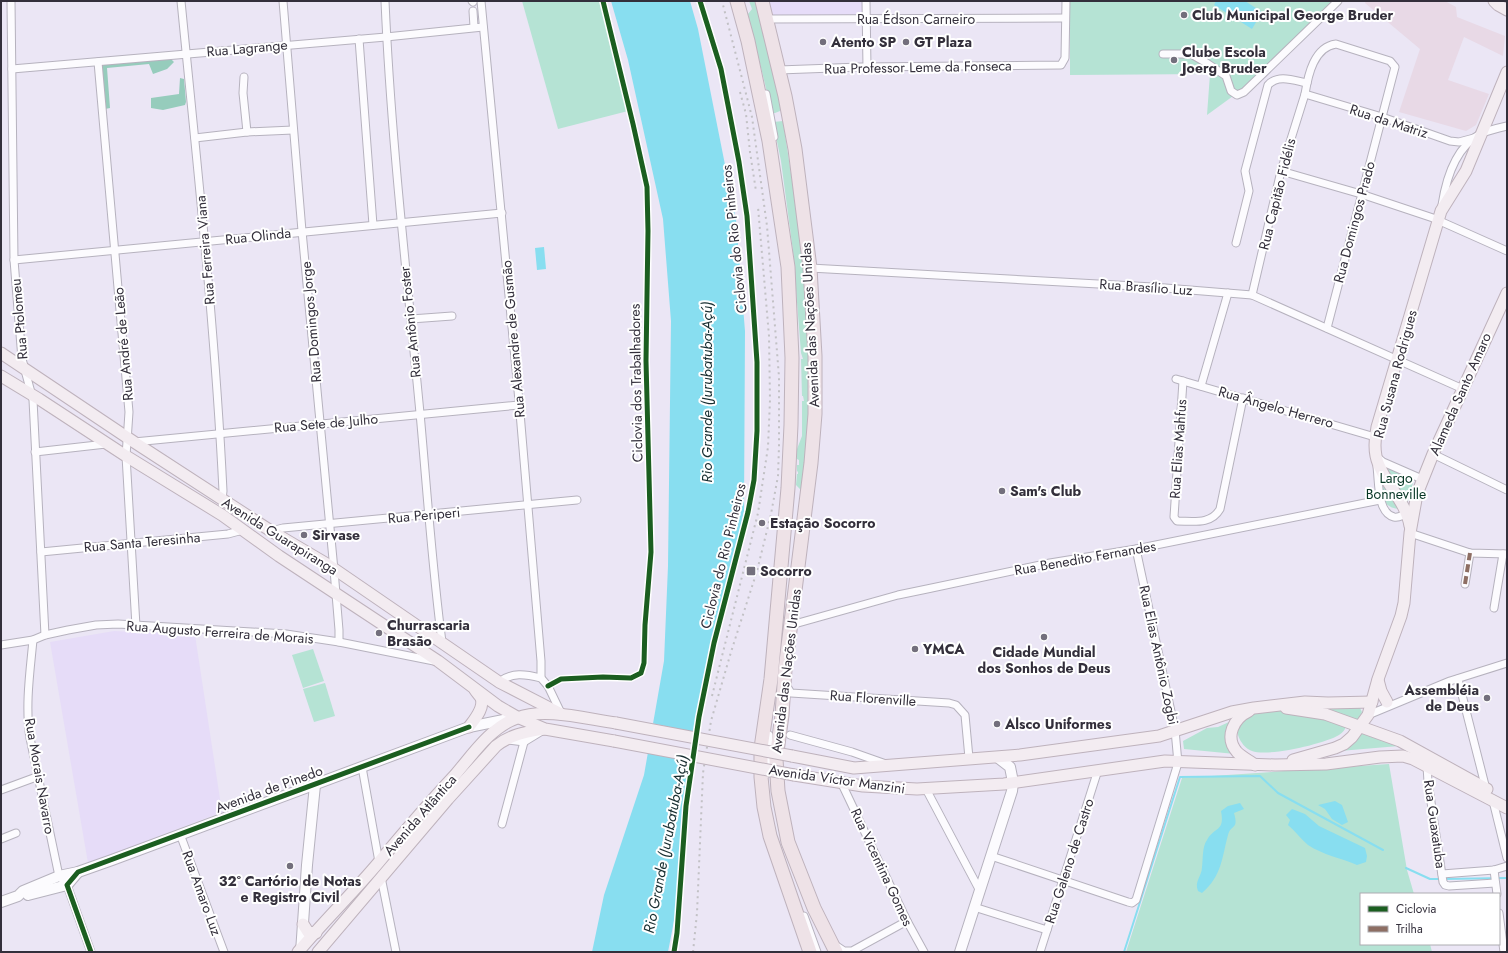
<svg xmlns="http://www.w3.org/2000/svg" width="1508" height="953" font-family="Jost,sans-serif">
<rect width="100%" height="100%" fill="#ebe6f5"/>
<g fill="#e6dcf8">
<polygon points="762,1 866,1 867,19 766,15"/>
<polygon points="114,631 195,635 222,812 88,863 50,642"/>
</g>
<polygon fill="#e8d9e6" points="1366,1 1445,1 1456,7 1457,17 1505,36 1503,56 1464,37 1448,80 1489,94 1476,125 1466,131 1399,112 1420,49 1365,3"/>
<g fill="#b5e3d4">
<polygon points="522,1 600,1 628,111 558,129"/>
<polygon points="749,1 755,1 781,107 780,111 775,113 772,113 748,14 752,9"/>
<polygon points="1070,1 1331,1 1330,12 1240,91 1207,115 1210,74 1070,75"/>
<polygon points="783,121 796,207 805,280 804,286 810,345 809,421 800,518 801,490 796,485 797,474 798,474 798,472 797,471 797,465 799,465 799,460 797,459 797,449 802,436 802,401 804,401 803,396 802,396 801,359 803,359 801,353 793,251 781,161 773,122"/>
<path d="M1378,462L1415,476L1408,501L1400,509C1375,508 1380,480 1378,462Z"/>
<polygon points="313,649 324,681 303,688 292,655"/>
<polygon points="325,683 335,716 314,722 303,689"/>
<polygon points="1328,707 1360,708 1362,712 1358,722 1318,708"/>
<path d="M1287,710L1321,717L1346,726C1345,730 1343,732 1339,735C1324,744 1268,757 1252,751C1246,749 1240,742 1238,735C1235,725 1241,721 1248,716C1251,715 1254,712 1256,711C1264,709 1279,710 1287,710Z"/>
<polygon points="1229,722 1226,732 1235,754 1184,749 1183,741 1207,728 1218,727"/>
<polygon points="1360,732 1399,746 1328,752"/>
<polygon points="1389,764 1407,870 1414,894 1361,894 1361,944 1430,944 1432,952 1126,952 1182,778"/>
</g>
<g fill="#96ccbc">
<polygon points="169,57 174,62 167,69 153,74 149,64 107,68 110,108 105,109 101,65"/>
<polygon points="180,78 184,79 186,102 185,105 163,110 151,108 151,98 179,94"/>
</g>
<g fill="#88def0">
<polygon points="611,1 690,1 698,29 736,220 745,331 744,511 721,625 698,715 683,815 678,900 668,952 592,952 604,895 644,775 664,661 668,566 671,321 663,219 628,60"/>
<polygon points="1216,1 1245,1 1262,12 1252,29 1214,5"/>
<polygon points="544,247 546,269 537,270 535,248"/>
<polygon points="1335,801 1342,805 1348,822 1342,825 1332,819 1325,809 1318,805"/>
<path d="M1240,803L1244,809L1234,813C1239,830 1231,824 1228,835C1222,857 1222,876 1202,893L1198,891C1194,881 1202,876 1202,867C1203,859 1202,847 1207,840C1215,826 1225,832 1221,811L1228,806Z"/>
<path d="M1292,809L1305,814L1319,826L1365,848L1367,856L1366,862L1357,865C1341,858 1323,855 1308,845C1301,839 1295,831 1288,825L1290,820L1286,815Z"/>
</g>
<polygon fill="#ebe6f5" points="651,723 697,733 693,759 646,750"/>
<g fill="none" stroke-linecap="round" stroke-linejoin="round">
<g stroke="#88def0" stroke-width="2">
<polyline points="1406,868 1430,879 1440,879"/>
<polyline points="1444,879 1507,878"/>
<polyline points="1124,952 1180,777 1260,776 1278,793 1383,850"/>
</g>
<g stroke="#b6b2be" stroke-width="9">
<g id="street">
<polyline points="11,1 14,260 22,359 33,400 45,635"/>
<path d="M181,1C197,164 215,327 223,491L222,499"/>
<polyline points="283,1 302,231 334,570 339,630 339,642"/>
<path d="M385,1C391,139 407,276 420,413C427,490 432,566 442,642"/>
<polyline points="472,1 473,2"/>
<polyline points="481,1 519,401 541,661 541,678"/>
<polyline points="866,1 867,68"/>
<polyline points="473,11 474,27"/>
<polyline points="766,19 1065,18"/>
<polyline points="359,39 373,225"/>
<polyline points="1163,54 1191,54 1205,62 1226,76 1231,91 1237,95 1244,92 1338,1"/>
<polyline points="98,62 129,412 126,456 136,626"/>
<polyline points="12,69 386,37 483,27"/>
<polyline points="779,70 860,67 1061,65 1065,58 1066,1"/>
<polyline points="244,77 243,93 247,132"/>
<polyline points="766,94 774,137"/>
<polyline points="1305,94 1382,117 1450,141 1459,142 1474,138"/>
<polyline points="195,138 247,132 293,130"/>
<polyline points="1281,171 1361,194 1433,218 1507,251"/>
<path d="M1442,205C1446,179 1455,148 1480,134C1489,130 1498,128 1507,126"/>
<path d="M1236,243L1249,191L1245,171L1268,85C1278,74 1293,80 1307,83"/>
<polyline points="14,260 502,213"/>
<polyline points="810,268 1153,287 1252,295 1463,389"/>
<path d="M1252,295L1281,171L1305,94C1308,75 1314,47 1336,44L1390,61L1395,67L1327,328"/>
<polyline points="411,319 452,316"/>
<polyline points="1176,379 1375,437"/>
<path d="M1183,381L1174,517L1177,521C1193,521 1211,525 1220,509L1243,398"/>
<polyline points="1201,386 1228,293"/>
<polyline points="134,442 519,405"/>
<polyline points="35,452 106,444"/>
<polyline points="1433,454 1507,490"/>
<polyline points="1377,457 1383,462 1422,479"/>
<path d="M1377,467C1379,481 1377,513 1394,517C1400,518 1404,515 1408,511"/>
<polyline points="271,531 283,528 577,500"/>
<polyline points="1410,533 1470,553 1507,554"/>
<polyline points="41,552 228,534 243,530"/>
<polyline points="1465,584 1470,553"/>
<polyline points="1494,608 1503,554"/>
<polyline points="791,625 898,595 927,589 1050,563 1136,549 1380,500"/>
<path d="M33,640C30,672 25,706 30,738L59,876L67,885L91,952"/>
<polyline points="1,645 33,640 45,635 68,630 96,625 118,624 286,634 339,642 434,661"/>
<polyline points="1458,679 1486,789"/>
<path d="M499,682C512,672 525,674 541,678L548,686L561,713"/>
<polyline points="785,683 791,693 949,703 956,705 965,715 969,758"/>
<polyline points="1368,715 1450,681 1507,663"/>
<polyline points="790,735 852,752 886,764"/>
<polyline points="508,740 524,742 542,731"/>
<polyline points="1427,766 1428,782 1443,882 1445,885 1449,886 1495,883"/>
<polyline points="362,767 379,862"/>
<polyline points="767,774 769,735"/>
<polyline points="841,782 907,921 924,952"/>
<polyline points="926,789 980,891"/>
<polyline points="1,790 39,776"/>
<polyline points="1493,801 1507,858"/>
<polyline points="502,824 524,742"/>
<polyline points="180,834 224,952"/>
<polyline points="1,839 16,833"/>
<polyline points="991,856 1128,902 1132,903 1136,900 1178,763 1175,730 1136,549"/>
<polyline points="1494,870 1497,894"/>
<polyline points="1442,874 1494,870 1507,866"/>
<polyline points="381,877 396,952"/>
<polyline points="974,907 1047,930"/>
<polyline points="1499,913 1504,952"/>
<polyline points="804,916 817,952"/>
<polyline points="835,945 844,951 852,951 907,921"/>
<polyline points="1040,952 1098,770"/>
</g>
</g>
<g stroke="#b6b2be" stroke-width="12">
<g id="secondary">
<polyline points="28,895 67,885 78,872"/>
<polyline points="1,902 18,896 23,891 59,876 78,872 112,860 469,727 513,718"/>
<polyline points="301,952 307,865 315,785"/>
<polyline points="960,952 1012,791 1013,782 1010,767 997,757"/>
</g>
</g>
<g stroke="#beb2bc" stroke-width="13">
<g id="primary">
<polyline points="1494,1 1498,5 1507,10"/>
<polyline points="1,353 134,442 271,531 327,564 499,682 561,714"/>
<polyline points="1,376 39,399 126,456 222,515 279,556 438,661 498,706 517,717 545,729 614,741"/>
<path d="M1410,526C1406,500 1381,480 1376,456C1374,446 1375,437 1377,427L1441,211L1466,171L1507,72"/>
<polyline points="1378,680 1381,691 1387,702"/>
<polyline points="1286,708 1325,714 1400,741 1487,789"/>
<path d="M1249,711C1234,718 1224,737 1237,752C1242,757 1250,761 1255,765"/>
<path d="M469,727C474,720 485,708 481,698C480,696 477,693 475,690"/>
<polyline points="792,756 854,768 1020,755 1159,736 1232,712 1254,708 1305,702 1328,703 1372,702"/>
<polyline points="1293,760 1335,748 1344,744 1352,737 1368,715 1378,679 1401,616 1404,603 1410,533 1417,494 1433,454 1507,293"/>
<polyline points="794,775 863,786 917,789 1004,784 1165,761 1275,765 1326,764 1380,757 1403,756 1413,759 1507,808"/>
<polyline points="303,924 308,932 316,933"/>
<path d="M298,952C324,921 353,893 379,862C404,832 429,803 455,775C473,754 491,727 517,718C545,707 586,719 616,723"/>
<path d="M318,952L448,799L496,746C511,734 527,732 544,729"/>
</g>
</g>
<g stroke="#beb2bc" stroke-width="15">
<g id="highway">
<polyline points="737,1 748,41 769,141 788,267 792,358 791,425 788,488 771,679 761,748 761,777 764,807 770,836 810,952"/>
<polyline points="762,1 785,96 795,149 810,268 815,356 815,414 811,463 785,670 782,715 776,759 778,791 788,842 814,908 836,952"/>
</g>
</g>
<use href="#street" stroke="#fcfbfe" stroke-width="7"/>
<use href="#secondary" stroke="#fcfbfe" stroke-width="10"/>
<use href="#primary" stroke="#f3ecf1" stroke-width="11"/>
<use href="#highway" stroke="#eee2e7" stroke-width="13"/>
<g stroke="#c2c1c5" stroke-width="2" stroke-dasharray="2 4" stroke-linecap="butt">
<polyline points="740,92 746,114 750,152 756,191"/>
<polyline points="712,696 758,513 768,447 770,400 769,336 758,207"/>
<polyline points="693,952 697,913 703,773 711,721 731,652 757,571 771,514 778,476 779,446 779,377 767,226 752,117 722,1"/>
</g>
<g stroke="#beb2bc" stroke-width="13" stroke-linecap="butt">
<g id="primary-bridge">
<polyline points="616,723 792,756"/>
<polyline points="614,741 794,775"/>
</g>
</g>
<use href="#primary-bridge" stroke="#f3ecf1" stroke-width="11"/>
<polyline stroke="#8d6e63" stroke-width="4" stroke-dasharray="8 4" stroke-linecap="butt" points="1465,584 1470,553"/>
<g stroke="#fff" stroke-width="8">
<g id="cycleway">
<polyline points="548,686 561,679 603,677 631,678 641,673 644,663 645,625 651,552 646,361 648,231 647,187 633,124 603,1"/>
<polyline points="91,952 67,885 78,872 469,727"/>
<polyline points="674,952 677,933 686,806 699,717 714,643 748,512 754,480 757,431 757,362 747,216 739,162 721,69 700,1"/>
</g>
</g>
<use href="#cycleway" stroke="#1b5e20" stroke-width="5"/>
</g>
<g fill="#736f7c" stroke="#fff" stroke-width="1.5">
<circle cx="1184" cy="15" r="4"/>
<circle cx="823" cy="42" r="4"/>
<circle cx="906" cy="42" r="4"/>
<circle cx="1174" cy="60" r="4"/>
<circle cx="1002" cy="491" r="4"/>
<circle cx="762" cy="523" r="4"/>
<circle cx="304" cy="535" r="4"/>
<rect x="746" y="566" width="10" height="10" rx="2"/>
<circle cx="379" cy="633" r="4"/>
<circle cx="1044" cy="637" r="4"/>
<circle cx="915" cy="649" r="4"/>
<circle cx="1487" cy="698" r="4"/>
<circle cx="997" cy="724" r="4"/>
<circle cx="290" cy="866" r="4"/>
</g>
<g text-anchor="middle" dominant-baseline="central" stroke-width="4" stroke-linejoin="round" paint-order="stroke">
<g font-size="14" font-weight="bold" fill="#332f3b" stroke="#fff" text-anchor="start">
<text x="1192" y="15">Club Municipal George Bruder</text>
<text x="831" y="42">Atento SP</text>
<text x="914" y="42">GT Plaza</text>
<text x="1182" y="52">Clube Escola<tspan x="1182" dy="16">Joerg Bruder</tspan></text>
<text x="1010" y="491">Sam's Club</text>
<text x="770" y="523">Estação Socorro</text>
<text x="312" y="535">Sirvase</text>
<text x="760" y="571">Socorro</text>
<text x="387" y="625">Churrascaria<tspan x="387" dy="16">Brasão</tspan></text>
<text x="923" y="649">YMCA</text>
<text x="1044" y="652" text-anchor="middle">Cidade Mundial<tspan x="1044" dy="16">dos Sonhos de Deus</tspan></text>
<text x="1479" y="690" text-anchor="end">Assembléia<tspan x="1479" dy="16">de Deus</tspan></text>
<text x="1005" y="724">Alsco Uniformes</text>
<text x="290" y="881" text-anchor="middle">32º Cartório de Notas<tspan x="290" dy="16">e Registro Civil</tspan></text>
</g>
<g font-size="14" fill="#332f3b" stroke="#fff">
<text x="916" y="19">Rua Édson Carneiro</text>
<text transform="translate(247 48) rotate(-5)">Rua Lagrange</text>
<text transform="translate(918 67) rotate(-1)">Rua Professor Leme da Fonseca</text>
<text transform="translate(1389 121) rotate(18)">Rua da Matriz</text>
<text transform="translate(1277 194) rotate(-76)">Rua Capitão Fidélis</text>
<text transform="translate(1354 222) rotate(-75)">Rua Domingos Prado</text>
<text transform="translate(258 236) rotate(-6)">Rua Olinda</text>
<text transform="translate(734 239) rotate(-96)">Ciclovia do Rio Pinheiros</text>
<text transform="translate(205 250) rotate(-95)">Rua Ferreira Viana</text>
<text transform="translate(1146 287) rotate(4)">Rua Brasílio Luz</text>
<text transform="translate(19 319) rotate(-95)">Rua Ptolomeu</text>
<text transform="translate(311 322) rotate(-95)">Rua Domingos Jorge</text>
<text transform="translate(410 322) rotate(-96)">Rua Antônio Foster</text>
<text transform="translate(810 325) rotate(-93)">Avenida das Nações Unidas</text>
<text transform="translate(513 339) rotate(-95)">Rua Alexandre de Gusmão</text>
<text transform="translate(123 344) rotate(-95)">Rua André de Leão</text>
<text transform="translate(1395 374) rotate(-75)">Rua Susana Rodrigues</text>
<text transform="translate(636 383) rotate(-91)">Ciclovia dos Trabalhadores</text>
<text transform="translate(1460 394) rotate(-66)">Alameda Santo Amaro</text>
<text transform="translate(1276 407) rotate(16)">Rua Ângelo Herrero</text>
<text transform="translate(326 423) rotate(-5)">Rua Sete de Julho</text>
<text transform="translate(1178 449) rotate(-86)">Rua Elias Mahfus</text>
<text transform="translate(424 515) rotate(-5)">Rua Periperi</text>
<text transform="translate(280 536) rotate(32)">Avenida Guarapiranga</text>
<text transform="translate(142 542) rotate(-5)">Rua Santa Teresinha</text>
<text transform="translate(723 556) rotate(-76)">Ciclovia do Rio Pinheiros</text>
<text transform="translate(1085 558) rotate(-10)">Rua Benedito Fernandes</text>
<text transform="translate(220 632) rotate(4)">Rua Augusto Ferreira de Morais</text>
<text transform="translate(1159 655) rotate(78)">Rua Elias Antônio Zogbi</text>
<text transform="translate(786 671) rotate(-83)">Avenida das Nações Unidas</text>
<text transform="translate(873 698) rotate(4)">Rua Florenville</text>
<text transform="translate(40 776) rotate(80)">Rua Morais Navarro</text>
<text transform="translate(837 779) rotate(8)">Avenida Víctor Manzini</text>
<text transform="translate(269 789) rotate(-20)">Avenida de Pinedo</text>
<text transform="translate(420 815) rotate(-49)">Avenida Atlântica</text>
<text transform="translate(1435 824) rotate(82)">Rua Guaxatuba</text>
<text transform="translate(1069 861) rotate(-72)">Rua Galeno de Castro</text>
<text transform="translate(882 867) rotate(65)">Rua Vicentina Gomes</text>
<text transform="translate(202 893) rotate(70)">Rua Amaro Luz</text>
</g>
<g font-size="14" fill="#063524" stroke="#fff">
<text x="1396" y="478">Largo<tspan x="1396" dy="16">Bonneville</tspan></text>
</g>
<g font-size="15" font-style="italic" fill="#182e31" stroke="#fff">
<text transform="translate(707 392) rotate(-90)">Rio Grande (Jurubatuba-Açú)</text>
<text transform="translate(666 844) rotate(-79)">Rio Grande (Jurubatuba-Açú)</text>
</g>
</g>
<rect width="1508" height="953" fill="none" stroke="#332f3b" stroke-width="4"/>
<rect x="1360" y="893" width="140" height="52" fill="#ffffff" stroke="#adacb1"/>
<rect x="1368" y="906" width="20" height="6" fill="#1b5e20" stroke="#adacb1"/>
<text x="1396" y="913" font-size="12" fill="#332f3b">Ciclovia</text>
<rect x="1368" y="926" width="20" height="6" fill="#8d6e63" stroke="#adacb1"/>
<text x="1396" y="933" font-size="12" fill="#332f3b">Trilha</text>
</svg>
